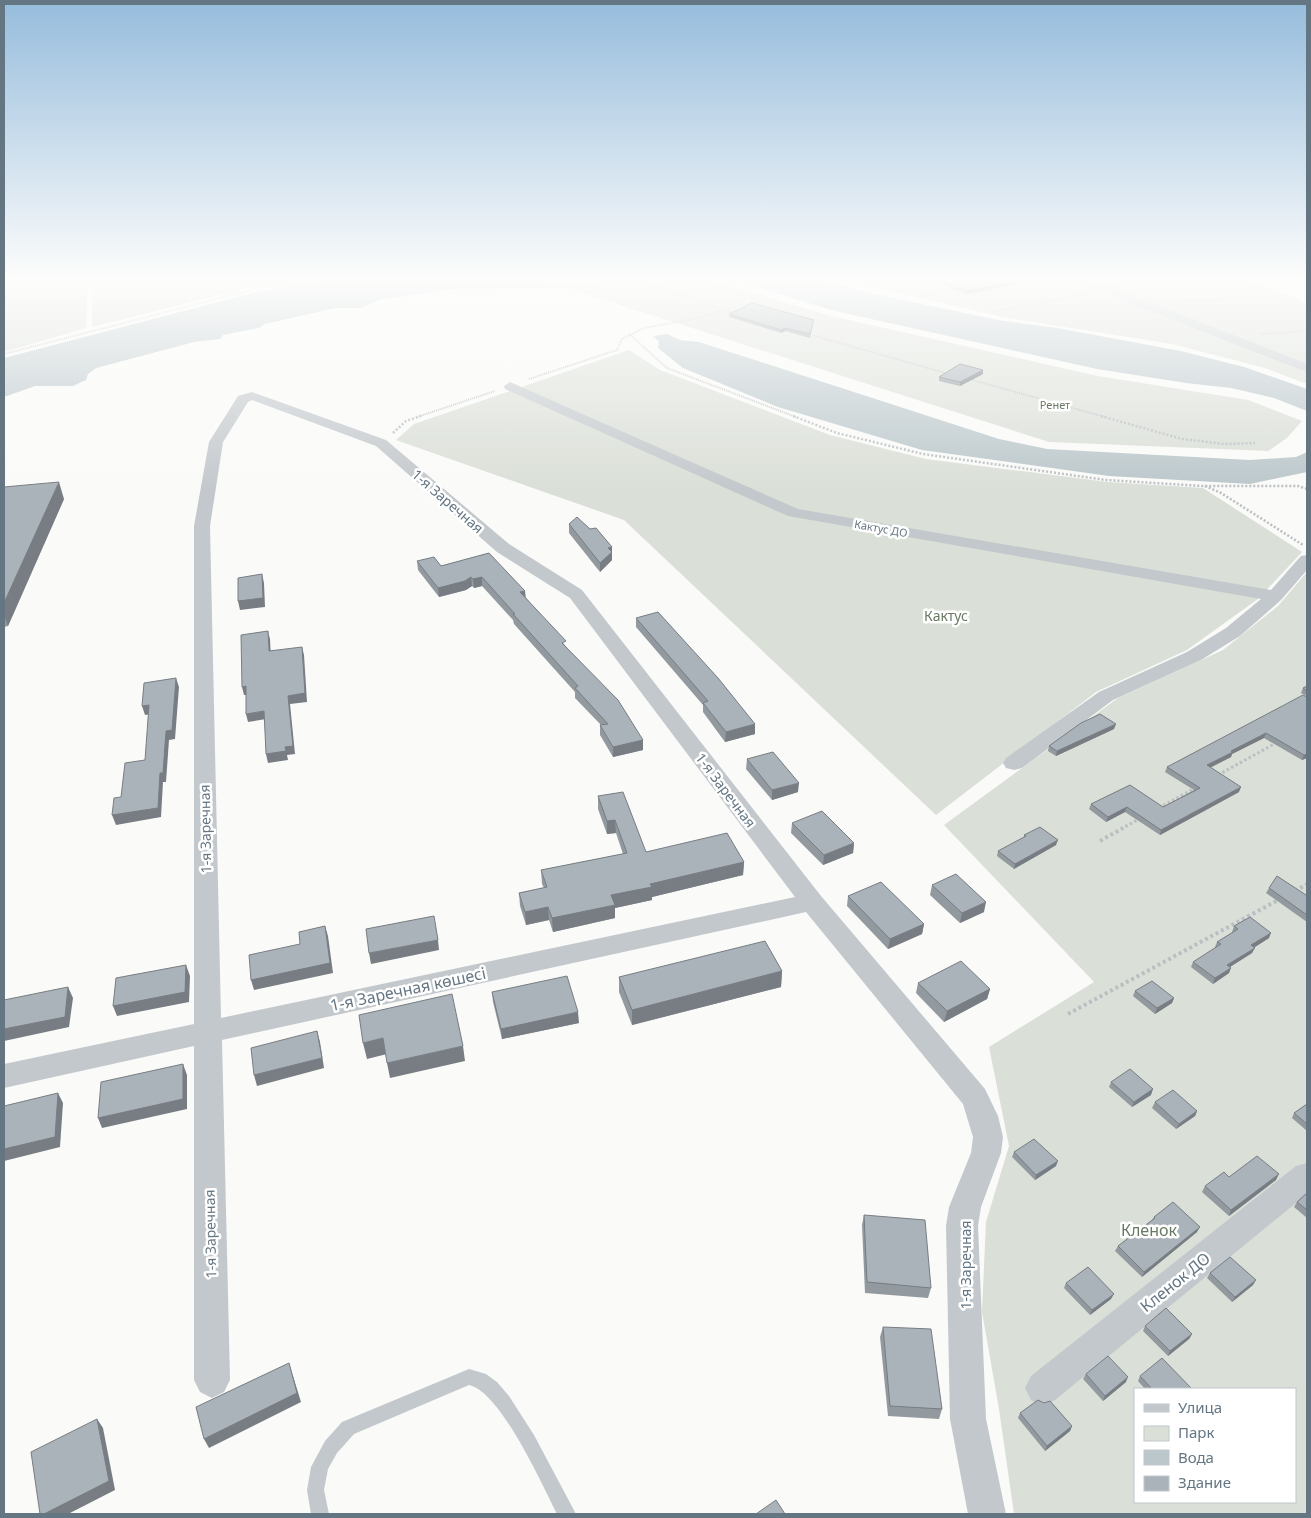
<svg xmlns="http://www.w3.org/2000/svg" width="1311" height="1518" font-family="'Noto Sans',sans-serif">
<rect width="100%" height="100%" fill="#fafaf8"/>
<g fill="#dadfd7" fill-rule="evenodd">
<polygon points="4,278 88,278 86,328 4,352"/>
<polygon points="93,278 307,278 259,285 92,327"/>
<polygon points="536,278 705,278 831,316 1098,376 1248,400 1302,421 1287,438 1268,451 1049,442"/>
<polygon points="834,278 1247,278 1307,303 1307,384 1265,368 1172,344 1002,317"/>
<polygon points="629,350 660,370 830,435 926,459 1108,482 1203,488 1302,552 1258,599 1187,650 1096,692 936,815 624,520 396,440 414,424"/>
<path d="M1307,572V1514H1014L999,1409L982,1312L986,1222L1009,1146L989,1047L1094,982L944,825L1118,698L1223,650L1278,606ZM1135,1389H1295V1502H1135Z"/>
</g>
<g fill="#bbc7cb">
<polygon points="333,278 571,278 582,283 598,286 597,287 452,289 380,300 361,308 336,308 265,324 259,328 223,335 220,339 194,342 96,368 88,374 86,380 73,386 35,386 4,397 4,358 260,291"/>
<polygon points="726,278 812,278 856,290 998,320 1057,328 1181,351 1244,367 1307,389 1307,411 1274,398 1231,388 1186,383 1097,369 835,311"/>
<polygon points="667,334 680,340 699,342 999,439 1047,449 1250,460 1296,457 1307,452 1307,472 1250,484 1109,476 922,450 778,407 683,368 658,348 659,342 653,336"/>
</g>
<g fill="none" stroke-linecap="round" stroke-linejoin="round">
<g stroke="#b4b9bd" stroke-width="1">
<polygon id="highway" points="1286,278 1307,279 1307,288 1288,281"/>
</g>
<g stroke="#bbbfc2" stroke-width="2" stroke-dasharray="1 1" stroke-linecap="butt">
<polyline points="632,278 734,313"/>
<polyline points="854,280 868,278"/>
<polyline points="924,295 957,289"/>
<polyline points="1179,301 1279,297"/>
<polyline points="992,312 1083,295"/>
<polyline points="629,334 667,368 796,417"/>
<polyline points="808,334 949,374"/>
<polyline points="1261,334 1307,331"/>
<polyline points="4,354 259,288 322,278"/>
<polyline points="529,379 617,350 622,339 644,328 699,318 723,310"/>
<polyline points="969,379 1105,417"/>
<polyline points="417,417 495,391"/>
</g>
<g stroke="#bbbfc2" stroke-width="2.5" stroke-dasharray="2 2" stroke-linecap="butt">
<polyline points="793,416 837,433 923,454 1106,480 1203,486 1298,486 1307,489"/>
<polyline points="1101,416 1182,439 1224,444 1255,443"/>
<polyline points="393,433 406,421 421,416"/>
<polyline points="1205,486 1221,493 1303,545"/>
</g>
<g stroke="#bbbfc2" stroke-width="3" stroke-dasharray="2.5 2.5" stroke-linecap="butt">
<polyline points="1218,775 1276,743"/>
<polyline points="1159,808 1195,788"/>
<polyline points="1121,829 1141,818"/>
</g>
<g stroke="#bbbfc2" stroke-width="4" stroke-dasharray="3 3" stroke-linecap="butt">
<polyline points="1100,841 1123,828"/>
<polyline points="1295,891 1307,884"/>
<polyline points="1068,1014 1280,899"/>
</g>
<path fill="#c3c8cc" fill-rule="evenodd" d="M469,1369L486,1374L497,1382L509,1396L534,1435L576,1514H557C542,1485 501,1392 469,1385L354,1434L337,1453L328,1469L324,1490L329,1514H311L307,1490L311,1467L325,1441L342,1422Z"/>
<g fill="#c3c8cc" fill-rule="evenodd">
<polygon points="1074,278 1088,278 1307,364 1307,372 1134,305 1075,280"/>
<polygon points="510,382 798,509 1271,590 1301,556 1307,555 1307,570 1281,600 1240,636 1201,660 1113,700 1022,768 1014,770 1006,768 1003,763 1006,758 1099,692 1187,652 1226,628 1261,599 788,516 505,389 504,386"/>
<path d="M252,392L386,440L509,544L582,590L821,896L985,1089L998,1116L1003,1137L1001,1153L981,1207L978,1226L986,1419L1006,1514H968L950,1419L946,1226L949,1207L971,1153L973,1137L963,1104L806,912L222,1040L230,1380L224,1392L212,1398L200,1392L194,1380V1046L4,1088V1064L194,1024V526L209,442L238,396ZM252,400L376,446L497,552L570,598L795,897L221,1018L210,526L223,442L248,402Z"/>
<polygon points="1307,1163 1307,1194 1055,1400 1043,1406 1031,1400 1025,1388 1031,1376 1296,1166"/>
</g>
<use href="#highway" fill="#fff" fill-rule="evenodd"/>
</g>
<g fill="#929a9f">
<polygon points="927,278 1048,278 966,294"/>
<polygon points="729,314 813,323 810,338 785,331 781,333 729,317"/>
<polygon points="983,374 960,386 939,381 939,377"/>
<polygon points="4,487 64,499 8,626 4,627"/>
<polygon points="569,524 590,529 612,547 612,560 600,572 569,533"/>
<polygon points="489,553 643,740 643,750 613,757 600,735 600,725 601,725 575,698 575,692 514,624 513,620 482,586 474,588 472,586 466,590 439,597 418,570 417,561 441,566"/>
<polygon points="636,618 755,734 725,742 703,712 703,705 636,627"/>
<polygon points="1307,686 1307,696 1301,693 1303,688"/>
<polygon points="1307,697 1307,758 1302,760 1264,738 1232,754 1231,757 1210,768 1239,792 1160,835 1125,812 1106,822 1089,809 1091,804 1163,807 1194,790 1165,772 1167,767"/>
<polygon points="1114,729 1056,756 1048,751 1049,746"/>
<polygon points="747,759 798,792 772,800 746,769"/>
<polygon points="598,796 646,852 744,862 743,875 652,897 652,900 615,908 615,918 553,932 549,920 526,925 520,906 519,893 544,888 542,884 541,870 623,854 616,833 607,834 598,809"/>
<polygon points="792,823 854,843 853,853 823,865 791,833"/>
<polygon points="1024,835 1056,845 1014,869 997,856 998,851 1024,838"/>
<polygon points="932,885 984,912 960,923 930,895"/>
<polygon points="1269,888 1306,895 1307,894 1307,922 1266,893"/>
<polygon points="848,896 924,924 922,934 888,949 847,906"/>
<polygon points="1234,926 1269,938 1254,947 1252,953 1230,967 1229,973 1213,984 1191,967 1193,962 1216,948 1215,947 1217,942 1233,932 1232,932"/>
<polygon points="782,971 781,987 632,1025 619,992 619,977"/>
<polygon points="918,983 990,989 987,999 944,1022 916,993"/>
<polygon points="1135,991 1174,998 1172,1003 1155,1014 1133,996"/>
<polygon points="492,992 579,1023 502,1039 493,1002"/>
<polygon points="1111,1082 1151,1095 1132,1107 1109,1087"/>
<polygon points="1155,1102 1197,1111 1195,1116 1176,1129 1152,1108"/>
<polygon points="1307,1104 1307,1131 1292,1118 1294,1113"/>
<polygon points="1014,1152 1056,1166 1035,1180 1012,1157"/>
<polygon points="1229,1177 1276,1180 1229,1216 1202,1192 1205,1186"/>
<polygon points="1307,1193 1307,1218 1294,1207 1297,1202"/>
<polygon points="864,1215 931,1288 928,1298 865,1293 862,1225"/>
<polygon points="1154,1217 1197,1232 1142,1277 1115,1251 1118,1246 1152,1220"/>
<polygon points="1210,1273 1253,1285 1232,1302 1207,1278"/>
<polygon points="1066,1283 1111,1299 1090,1315 1064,1288"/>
<polygon points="1145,1326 1192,1334 1189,1339 1168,1356 1143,1331"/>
<polygon points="883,1327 942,1409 939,1419 888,1416 880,1337"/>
<polygon points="1086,1374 1126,1382 1103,1401 1083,1379"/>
<polygon points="1140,1376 1192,1389 1145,1389 1138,1381"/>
<polygon points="1020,1413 1072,1426 1070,1431 1045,1451 1018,1418"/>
</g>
<g fill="#777d82">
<polygon points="1033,278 1048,278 966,294 966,291"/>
<polygon points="785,328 785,331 781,333 781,330"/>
<polygon points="983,370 983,374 960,386 960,382"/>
<polygon points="59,482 64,499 8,626 4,615 4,603"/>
<polygon points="612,547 612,560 600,572 600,563 608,548"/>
<polygon points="262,574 264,583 265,607 240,610 238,601"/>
<polygon points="471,577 472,586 466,590 439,597 438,588"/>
<polygon points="482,577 482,586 474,588 473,579"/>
<polygon points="525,591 526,600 520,592"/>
<polygon points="268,631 270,639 271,660 269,651"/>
<polygon points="302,647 304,655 307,702 290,704 295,754 287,755 288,760 268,763 266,754 285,747 288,696"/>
<polygon points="176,678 179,687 175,739 169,740 166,782 163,782 161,817 116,825 112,815 160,773 166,731"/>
<polygon points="246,686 248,695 244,695 242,687"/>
<polygon points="149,705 152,714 145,715 142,706"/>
<polygon points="264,711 266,719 248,722 246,714"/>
<polygon points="755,724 755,734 725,742 726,732"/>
<polygon points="1116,724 1114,729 1056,756 1057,751"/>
<polygon points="1266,733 1264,738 1232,754 1231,757 1205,770 1207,765 1231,751"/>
<polygon points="643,740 643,750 613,757 613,747"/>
<polygon points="1307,754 1307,758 1302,760 1304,755"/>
<polygon points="799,783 798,792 772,800 772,790"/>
<polygon points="1241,787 1239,792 1160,835 1161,830"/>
<polygon points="1127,807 1125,812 1106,822 1108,817"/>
<polygon points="615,820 616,833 607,834 607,821"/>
<polygon points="1058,840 1056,845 1014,869 1015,864"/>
<polygon points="854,843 853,853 823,865 824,855"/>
<polygon points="744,862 743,875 652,897 652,900 615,908 615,918 553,932 552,918 611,895 650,884"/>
<polygon points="986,902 984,912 960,923 962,913"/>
<polygon points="548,907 549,920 526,925 525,912"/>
<polygon points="924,924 922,934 888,949 890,939"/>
<polygon points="325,926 328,936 333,973 254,990 251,980"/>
<polygon points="1271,933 1269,938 1249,951 1251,945"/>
<polygon points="438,940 439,950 371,964 369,953"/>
<polygon points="1255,948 1252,953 1225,970 1227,965"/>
<polygon points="186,965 190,976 189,1002 117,1016 113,1006"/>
<polygon points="1231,968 1229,973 1213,984 1215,978"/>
<polygon points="782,971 781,987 632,1025 632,1010"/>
<polygon points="68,987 73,998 69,1027 4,1041 4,1029"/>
<polygon points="990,989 987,999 944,1022 947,1011"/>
<polygon points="1174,998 1172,1003 1155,1014 1157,1008"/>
<polygon points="578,1012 579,1023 502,1039 501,1029"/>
<polygon points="317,1031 320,1042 324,1068 257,1086 254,1075"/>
<polygon points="383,1038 387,1054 367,1059 363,1043"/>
<polygon points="463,1046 465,1061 390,1078 387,1063"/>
<polygon points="183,1064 187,1075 187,1109 102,1128 98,1118"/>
<polygon points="1153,1089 1151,1095 1132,1107 1134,1102"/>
<polygon points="58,1093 63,1103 60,1147 4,1161 4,1149"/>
<polygon points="1197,1111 1195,1116 1176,1129 1179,1124"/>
<polygon points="1058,1161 1056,1166 1035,1180 1036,1175"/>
<polygon points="1279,1174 1276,1180 1229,1216 1231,1210"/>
<polygon points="1200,1227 1197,1232 1142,1277 1144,1272"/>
<polygon points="1256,1280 1253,1285 1232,1302 1235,1297"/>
<polygon points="1114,1294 1111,1299 1090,1315 1092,1310"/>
<polygon points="1192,1334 1189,1339 1168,1356 1170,1351"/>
<polygon points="289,1363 301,1402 209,1448 204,1439"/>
<polygon points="1128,1377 1126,1382 1103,1401 1105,1396"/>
<polygon points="97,1419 103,1428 115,1490 68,1514 44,1514"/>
<polygon points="1072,1426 1070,1431 1045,1451 1047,1446"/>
</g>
<g fill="#aab3b9" stroke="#777d82">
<polygon points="935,278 1033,278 966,291"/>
<polygon points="752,303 814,320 810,334 785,328 781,330 729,314"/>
<polygon points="960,364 983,370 960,382 939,377"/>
<polygon points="59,482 4,603 4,487"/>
<polygon points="577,517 590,529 596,528 612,547 608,548 612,552 600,563 569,524"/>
<polygon points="489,553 525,591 520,592 566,641 562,643 618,700 643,740 613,747 600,725 608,724 575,688 578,686 513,614 515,614 482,577 473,579 471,577 465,581 438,588 417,561 434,557 441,566"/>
<polygon points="262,574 263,598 238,601 238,578"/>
<polygon points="658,612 718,678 755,724 726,732 703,703 708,701 636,618"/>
<polygon points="268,631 269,651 302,647 305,693 288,696 293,746 285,747 286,751 266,754 264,711 246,714 246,686 242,687 241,635"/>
<polygon points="176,678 172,730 166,731 163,773 160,773 158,808 112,815 114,798 121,797 125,763 145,760 149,705 142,706 144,683"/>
<polygon points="1307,686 1307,691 1303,688"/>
<polygon points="1303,695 1307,697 1307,754 1304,755 1266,733 1231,751 1233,752 1207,765 1241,787 1161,830 1127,807 1108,817 1091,804 1130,785 1163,807 1200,788 1167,767"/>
<polygon points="1100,714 1116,724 1057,751 1049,746 1081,723"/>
<polygon points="773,752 799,783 772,790 747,759"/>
<polygon points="623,792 646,852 727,833 744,862 650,884 652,887 611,895 615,905 552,918 548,907 525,912 519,893 547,887 541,870 627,853 615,820 607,821 598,796"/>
<polygon points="822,811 854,843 824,855 792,823"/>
<polygon points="1040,827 1058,840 1015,864 998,851 1026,836 1024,835"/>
<polygon points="956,874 986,902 962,913 932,885"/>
<polygon points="1277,876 1306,895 1307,894 1307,915 1269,888"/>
<polygon points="881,882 924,924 890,939 848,896"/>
<polygon points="434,916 438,940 369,953 366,929"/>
<polygon points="1250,917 1271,933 1251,945 1255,948 1227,965 1231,968 1215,978 1193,962 1221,944 1217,942 1238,929 1234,926"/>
<polygon points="325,926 330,963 251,980 249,955 300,944 299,932"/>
<polygon points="765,941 782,971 632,1010 619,977"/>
<polygon points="961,961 990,989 947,1011 918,983"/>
<polygon points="186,965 185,992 113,1006 116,978"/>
<polygon points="567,976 578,1012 501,1029 492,992"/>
<polygon points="1152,981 1174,998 1157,1008 1135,991"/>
<polygon points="68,987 65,1017 4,1029 4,1000"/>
<polygon points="452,994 463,1046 387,1063 383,1038 363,1043 359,1015"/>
<polygon points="317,1031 322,1058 254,1075 251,1048"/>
<polygon points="183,1064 183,1099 98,1118 101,1082"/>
<polygon points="1130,1069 1153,1089 1134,1102 1111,1082"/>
<polygon points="1173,1090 1197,1111 1179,1124 1155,1102"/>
<polygon points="58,1093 55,1137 4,1149 4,1106"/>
<polygon points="1307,1104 1307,1124 1294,1113"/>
<polygon points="1034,1139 1058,1161 1036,1175 1014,1152"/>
<polygon points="1257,1156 1279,1174 1231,1210 1205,1186 1224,1172 1229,1177"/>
<polygon points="1307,1193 1307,1210 1297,1202"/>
<polygon points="1173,1202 1200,1227 1144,1272 1118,1246 1155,1218 1154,1217"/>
<polygon points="864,1215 925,1220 931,1288 867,1282"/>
<polygon points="1230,1257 1256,1280 1235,1297 1210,1273"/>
<polygon points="1088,1267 1114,1294 1092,1310 1066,1283"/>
<polygon points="1166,1308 1192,1334 1170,1351 1145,1326"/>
<polygon points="883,1327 931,1329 942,1409 890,1406"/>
<polygon points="1108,1356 1128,1377 1105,1396 1086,1374"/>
<polygon points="1162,1358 1192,1389 1152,1389 1140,1376"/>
<polygon points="289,1363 297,1393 204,1439 196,1407"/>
<polygon points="1038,1400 1044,1403 1050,1401 1072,1426 1047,1446 1020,1413"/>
<polygon points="97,1419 109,1481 44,1514 40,1514 31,1452"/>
<polygon points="776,1500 785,1514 756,1514"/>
</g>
<linearGradient id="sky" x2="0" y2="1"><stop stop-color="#96bcdc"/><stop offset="0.57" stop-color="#fdfdfc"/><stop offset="1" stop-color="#fdfdfc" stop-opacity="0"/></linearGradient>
<rect width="1311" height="490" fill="url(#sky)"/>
<g text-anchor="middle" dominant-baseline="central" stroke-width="5" stroke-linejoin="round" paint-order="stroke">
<g font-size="11" fill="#687a64" stroke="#fff">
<text x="1055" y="404">Ренет</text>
</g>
<g font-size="11" fill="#657683" stroke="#fff">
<text transform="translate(881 528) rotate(10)">Кактус ДО</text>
</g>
<g font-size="14" fill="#657683" stroke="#fff">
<text transform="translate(448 501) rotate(41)">1-я Заречная</text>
<text transform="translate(726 790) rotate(53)">1-я Заречная</text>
<text transform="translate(205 829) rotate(-91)">1-я Заречная</text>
<text transform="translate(210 1234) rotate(-91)">1-я Заречная</text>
<text transform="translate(965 1265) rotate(-90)">1-я Заречная</text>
</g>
<g font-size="14" fill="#687a64" stroke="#fff">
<text x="946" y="615">Кактус</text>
</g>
<g font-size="16" fill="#657683" stroke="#fff">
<text transform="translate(408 989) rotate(-12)">1-я Заречная көшесі</text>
<text transform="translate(1175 1282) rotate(-39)">Кленок ДО</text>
</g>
<g font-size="16" fill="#687a64" stroke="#fff">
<text x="1149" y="1230">Кленок</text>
</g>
</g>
<rect width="1311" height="1518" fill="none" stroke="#657683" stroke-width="10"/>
<rect x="1134" y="1388" width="162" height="115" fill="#ffffff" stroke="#c1c8cd"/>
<rect x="1144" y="1404" width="25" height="8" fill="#c3c8cc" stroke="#c1c8cd"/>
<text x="1178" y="1413" font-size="15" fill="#657683">Улица</text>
<rect x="1144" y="1426" width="25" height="15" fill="#dadfd7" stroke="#c1c8cd"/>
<text x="1178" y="1438" font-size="15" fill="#657683">Парк</text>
<rect x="1144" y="1450" width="25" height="15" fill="#bbc7cb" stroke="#c1c8cd"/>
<text x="1178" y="1463" font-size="15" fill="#657683">Вода</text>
<rect x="1144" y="1476" width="25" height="15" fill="#aab3b9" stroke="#c1c8cd"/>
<text x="1178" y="1488" font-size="15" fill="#657683">Здание</text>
</svg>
